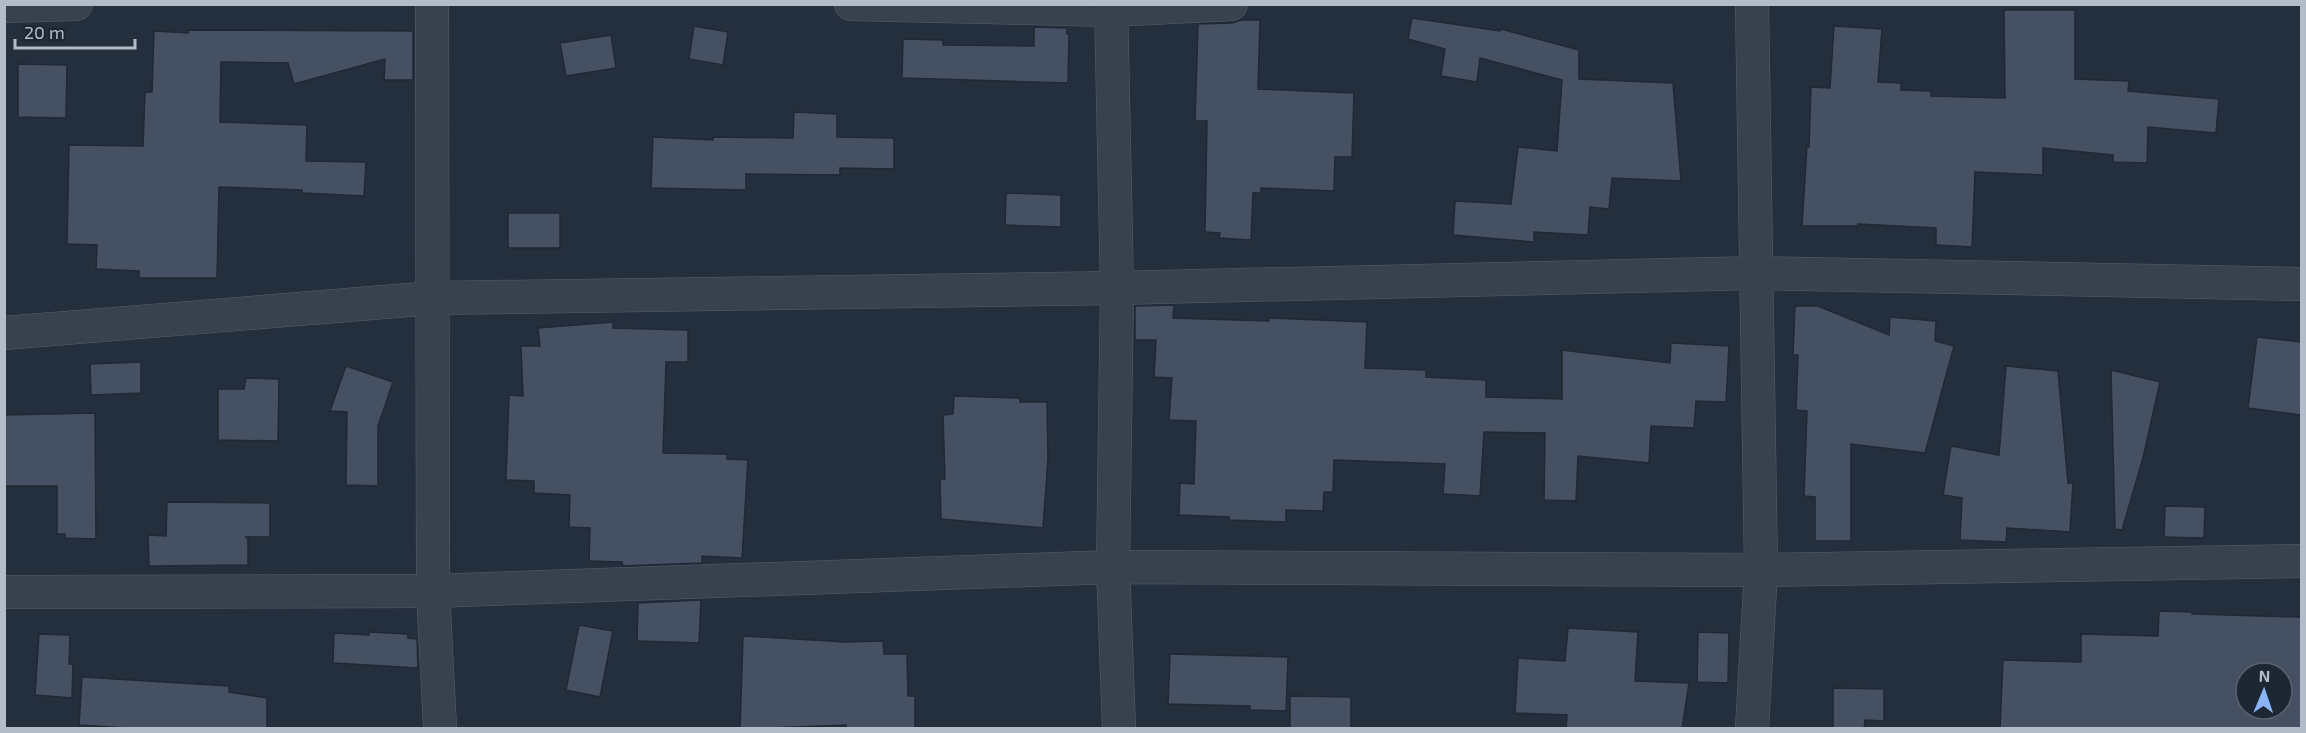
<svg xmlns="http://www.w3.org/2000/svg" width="2306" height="733" font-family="'Exo 2',sans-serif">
<rect width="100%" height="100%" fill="#242f3e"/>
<g fill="#455162" stroke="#1f2835" stroke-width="1.5" fill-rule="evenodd">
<polygon points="2004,10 2075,10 2075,79 2129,81 2128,91 2219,99 2216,133 2148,127 2147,163 2113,162 2113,155 2043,148 2043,175 1975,172 1972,247 1936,245 1936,228 1858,224 1857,226 1802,226 1807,146 1809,147 1811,87 1830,88 1834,26 1882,29 1878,82 1901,83 1901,90 1931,91 1931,96 2005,98"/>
<polygon points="1412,18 1500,31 1501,29 1579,50 1579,79 1673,83 1681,181 1612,178 1609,209 1590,207 1588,235 1534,232 1534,242 1453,235 1455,201 1511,204 1518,147 1557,151 1562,80 1480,58 1477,82 1441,76 1445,49 1408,39"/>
<polygon points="1241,20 1260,20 1258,89 1354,93 1352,157 1335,157 1334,191 1261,188 1261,193 1253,193 1251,240 1219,238 1220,233 1205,232 1207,121 1195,121 1198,24 1232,23"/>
<polygon points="694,26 728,32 723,65 689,59"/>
<polygon points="1034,27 1067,28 1067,34 1069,34 1068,83 902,78 903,39 943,40 943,45 1034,46"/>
<polygon points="188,30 413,31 413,80 384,80 385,59 294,84 288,63 221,62 220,122 307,125 306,161 366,162 364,196 302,193 302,190 219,187 217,278 139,278 139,271 96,269 97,245 67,244 69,145 143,146 145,92 152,92 154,31 188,33"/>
<polygon points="611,35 616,68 566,76 560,43"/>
<polygon points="18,64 67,65 66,118 18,117"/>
<polygon points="794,112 837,114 837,137 894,138 894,169 840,168 840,175 746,174 746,190 651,188 653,137 713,140 713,137 793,138"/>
<polygon points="1006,193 1061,195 1061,227 1005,225"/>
<rect x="508" y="213" width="52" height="35"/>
<polygon points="1174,305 1173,318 1269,321 1269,318 1367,322 1365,368 1426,370 1426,377 1486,380 1486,397 1562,399 1562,350 1670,363 1671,343 1729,346 1726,402 1696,401 1694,428 1651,426 1649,463 1578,456 1576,501 1544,500 1545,433 1484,432 1480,496 1443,494 1445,464 1334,460 1333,492 1324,492 1323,511 1286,510 1286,522 1229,520 1229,517 1179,515 1180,483 1194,484 1196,421 1169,420 1172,378 1154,377 1156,340 1135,340 1135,306"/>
<polygon points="1795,306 1818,306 1889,335 1890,317 1936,321 1935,341 1954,346 1925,453 1851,444 1851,541 1815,541 1815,497 1804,496 1807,411 1796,410 1798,355 1793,355"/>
<polygon points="613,322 613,328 688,330 688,362 666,362 663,453 727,454 727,459 748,460 742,558 702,556 702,563 623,566 622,562 589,561 590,528 569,527 570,495 534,493 534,481 506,480 509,395 523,396 521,346 540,346 538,328"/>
<polygon points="2257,337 2301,342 2301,415 2248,408"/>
<polygon points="141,362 141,393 91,395 90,364"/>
<polygon points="346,366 393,382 378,426 378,486 346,485 347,412 330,411"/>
<polygon points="2006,366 2058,371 2068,483 2073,483 2070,532 2007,528 2006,542 1960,540 1962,498 1943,495 1951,446 1999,455"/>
<polygon points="2111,370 2160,382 2143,458 2122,530 2115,529"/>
<polygon points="246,378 279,379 278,441 218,440 218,389 244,389"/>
<polygon points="954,396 1020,398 1020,402 1047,402 1048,459 1043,528 941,519 940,479 945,479 943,415 953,414"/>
<polygon points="95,413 96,539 65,538 65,534 57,534 57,486 4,486 4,415"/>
<polygon points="167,502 270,503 270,537 245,537 248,538 248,565 149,566 148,535 166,536"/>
<polygon points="2165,506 2205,507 2204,538 2164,537"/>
<polygon points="701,600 699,643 637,641 638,603"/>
<path d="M2159,611L2192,612V614L2301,617V729H2000L2003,660L2081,662V634L2158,636ZM2246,673H2282V709H2246Z"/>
<polygon points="579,625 613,631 600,697 566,690"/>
<polygon points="1568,628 1638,632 1635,681 1689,683 1682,729 1566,729 1567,715 1515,713 1518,658 1565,661"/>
<polygon points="369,632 408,634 408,638 417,639 418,668 333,663 334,633 369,635"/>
<polygon points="1698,632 1729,633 1728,683 1697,682"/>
<polygon points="39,634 70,635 69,664 73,664 72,698 35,695"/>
<polygon points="743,636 845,642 883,641 884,654 907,654 908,696 915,696 915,729 846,729 846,725 740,729"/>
<polygon points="1170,654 1288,657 1286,711 1250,710 1250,706 1168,704"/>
<polygon points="82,677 229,686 229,692 267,698 267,729 142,729 79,725"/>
<polygon points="1833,688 1884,689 1884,721 1865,720 1864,729 1833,729"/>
<polygon points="1290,696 1351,697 1351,728 1290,728"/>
</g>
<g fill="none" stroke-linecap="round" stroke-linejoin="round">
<g stroke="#565f6c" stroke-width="34">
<g id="minor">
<polyline points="432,4 433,591 440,728"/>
<polyline points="851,4 1111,10 1231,4"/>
<polyline points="1111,4 1117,288 1113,567 1119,728"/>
<polyline points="4,6 76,4"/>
<polyline points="4,333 433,298 1117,288 1755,273 2302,284"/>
<polyline points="4,592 433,591 1113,567 1761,570 2302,561"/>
<polyline points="1752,728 1761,570 1752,4"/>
</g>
</g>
<use href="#minor" stroke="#38414e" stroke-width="33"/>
</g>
<rect width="2306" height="733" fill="none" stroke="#b4bcc9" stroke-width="12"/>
<g transform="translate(2264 691) rotate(2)"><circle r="28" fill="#1d2633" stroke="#59626f" stroke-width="1.5"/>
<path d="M0-4.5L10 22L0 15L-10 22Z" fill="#8ab4f8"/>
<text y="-9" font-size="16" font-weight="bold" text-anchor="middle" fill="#b4bcc9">N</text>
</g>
<path d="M15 39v9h120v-9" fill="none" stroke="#b4bcc9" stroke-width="3"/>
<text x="24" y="39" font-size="18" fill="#b4bcc9" stroke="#1d2633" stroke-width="4.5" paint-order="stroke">20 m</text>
</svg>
